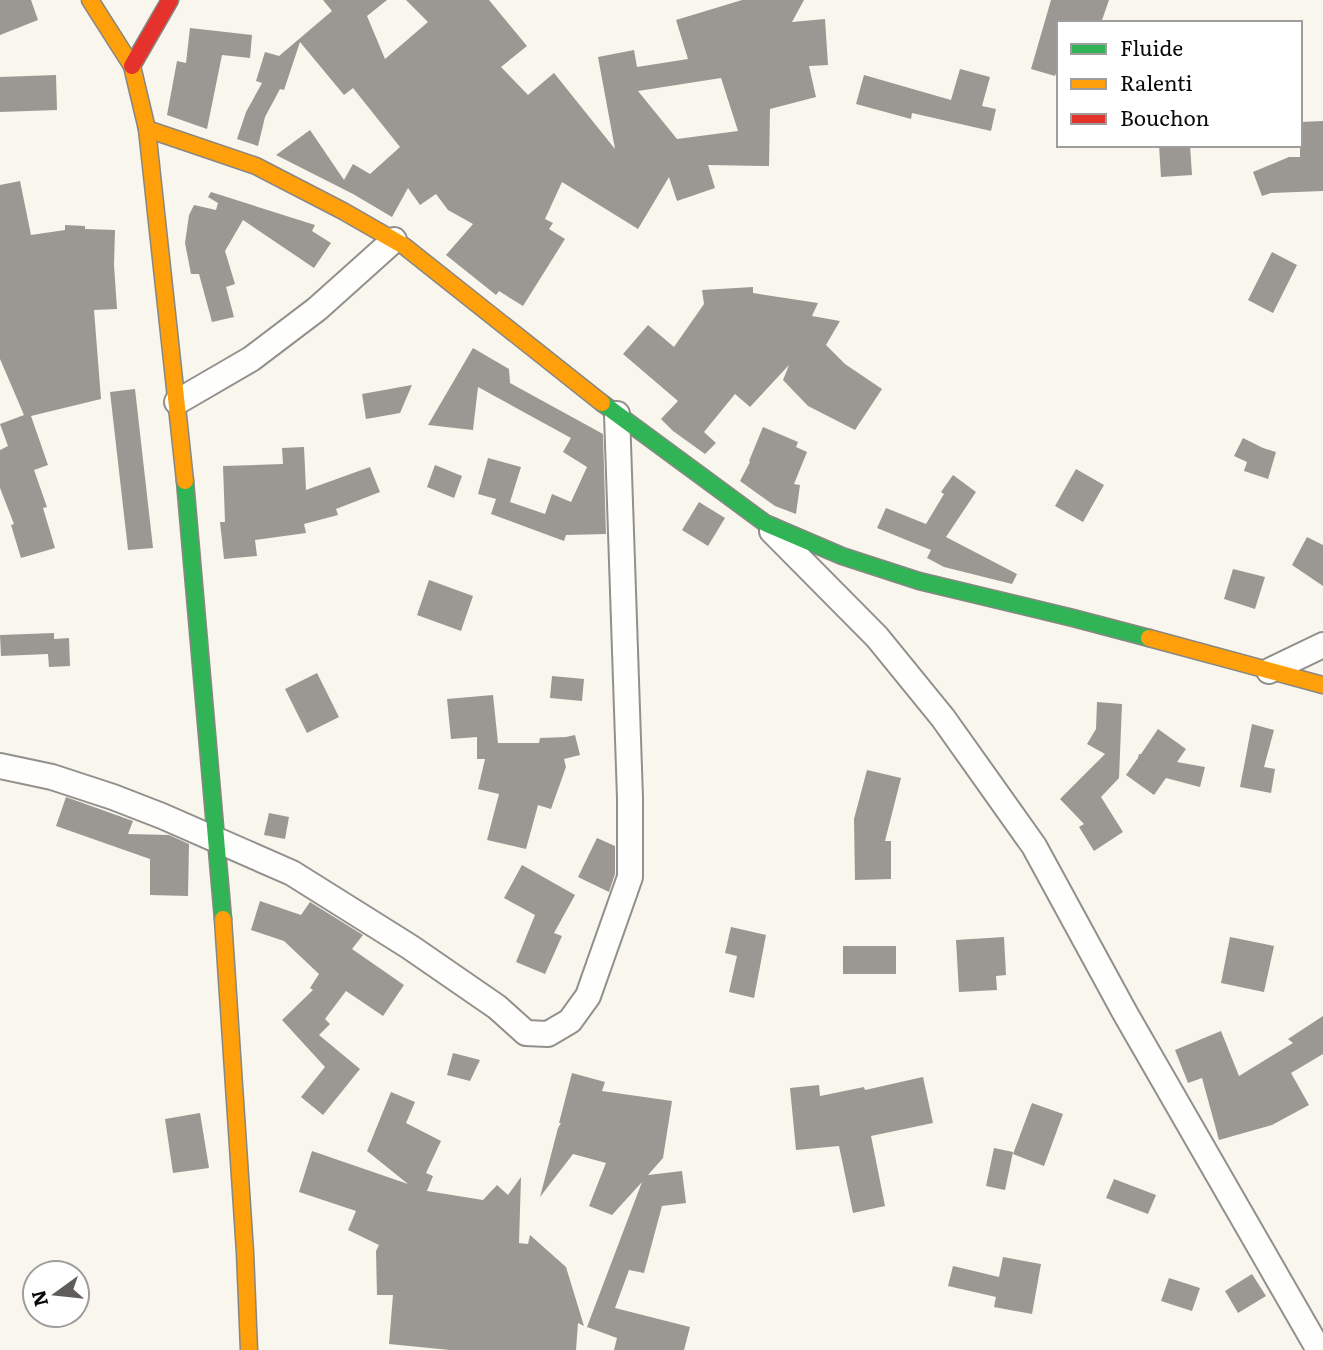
<svg xmlns="http://www.w3.org/2000/svg" width="1323" height="1350" font-family="Literata,serif">
<rect width="100%" height="100%" fill="#f9f6ed"/>
<g fill="#9b9893" fill-rule="evenodd">
<polygon points="0,0 31,0 38,20 0,35"/>
<path d="M323,0H387L367,16L385,59L428,22L406,0H489L527,46L501,67L528,95L554,73L615,149L598,57L634,50L637,67L688,59L676,20L742,0H804L792,22L825,19L828,65L809,66L816,97L770,109L769,166L708,165L715,188L677,201L669,177L638,229L562,182L545,219L553,223L549,229L565,239L523,306L499,291L496,295L446,255L473,224L448,210L436,194L420,205L408,188L392,217L353,194L276,155L310,130L344,180L353,164L370,174L400,147L353,88L344,95L300,42L284,90L280,89L265,117L258,146L237,139L246,112L262,83L256,81L265,52L279,56L332,11ZM721,78L738,131L677,139L638,91Z"/>
<polygon points="1051,0 1109,0 1101,23 1059,23 1059,65 1055,76 1031,69"/>
<polygon points="190,28 252,35 250,58 222,55 207,129 167,115 177,61 186,63"/>
<polygon points="960,69 990,77 982,106 996,109 991,131 912,113 911,119 856,104 864,75 951,100"/>
<polygon points="56,75 57,110 0,112 0,77"/>
<polygon points="1323,121 1323,191 1271,193 1262,196 1253,172 1289,157 1300,157 1300,122"/>
<polygon points="1159,145 1190,145 1192,175 1161,177"/>
<polygon points="20,181 31,235 65,230 65,225 85,226 85,229 115,230 114,265 117,309 94,310 101,399 31,416 48,465 34,470 47,507 43,508 55,548 21,558 11,525 14,524 0,488 0,450 8,446 0,424 24,415 0,359 0,185"/>
<polygon points="211,192 315,225 312,231 331,243 314,268 243,220 225,251 235,284 226,287 234,317 212,322 199,274 191,274 185,243 189,215 194,205 216,210 218,203 208,197"/>
<polygon points="1272,252 1297,265 1273,313 1248,300"/>
<polygon points="753,287 753,293 818,303 812,316 840,321 826,345 845,364 882,389 855,430 808,406 783,380 789,365 750,407 735,394 704,432 716,443 705,454 673,431 661,419 678,401 623,354 648,325 674,347 704,304 702,290"/>
<polygon points="473,348 509,369 510,383 603,434 606,534 566,535 564,541 491,514 496,499 478,494 488,458 521,467 510,502 545,514 552,494 571,502 587,467 563,452 571,438 478,387 473,430 428,425"/>
<polygon points="412,385 400,413 366,419 362,394"/>
<polygon points="135,389 153,548 128,550 110,392"/>
<polygon points="763,427 798,442 796,447 807,452 794,484 800,485 796,514 775,506 740,481 750,462 749,461"/>
<polygon points="1243,438 1263,448 1276,452 1268,479 1244,471 1247,462 1234,456"/>
<polygon points="304,447 306,490 370,467 380,492 336,509 338,515 304,524 306,533 255,540 257,556 224,559 220,522 225,522 223,466 283,464 282,448"/>
<polygon points="435,465 462,476 454,498 427,487"/>
<polygon points="1076,469 1104,485 1083,522 1055,506"/>
<polygon points="953,475 976,492 946,537 1017,574 1012,584 944,567 927,558 931,550 877,528 886,508 926,524 944,494 941,492"/>
<polygon points="699,502 725,518 708,546 682,530"/>
<polygon points="1307,537 1323,545 1323,586 1292,565"/>
<polygon points="1233,569 1265,577 1255,609 1224,599"/>
<polygon points="429,580 473,596 461,631 417,615"/>
<polygon points="54,633 54,639 69,638 70,666 49,667 48,654 1,656 0,635"/>
<polygon points="317,673 339,717 307,733 285,689"/>
<polygon points="552,676 584,679 582,701 550,698"/>
<polygon points="493,695 498,743 539,743 540,738 566,737 575,735 580,755 564,759 566,767 551,809 538,805 526,849 487,840 499,794 478,789 485,759 477,759 477,737 451,739 447,699"/>
<polygon points="1097,702 1122,704 1119,778 1101,797 1123,832 1094,851 1079,827 1084,824 1060,799 1105,754 1087,744 1096,729"/>
<polygon points="1252,724 1274,730 1264,767 1275,769 1271,793 1240,787"/>
<polygon points="1158,729 1186,749 1177,762 1205,767 1200,787 1166,778 1154,795 1126,775 1138,758 1139,754 1141,754"/>
<polygon points="867,770 901,778 885,841 891,841 891,879 855,880 854,819"/>
<polygon points="66,797 133,821 128,834 169,835 189,844 188,896 150,895 150,859 56,826"/>
<polygon points="269,813 289,817 285,839 264,835"/>
<polygon points="597,838 615,846 615,874 609,892 578,877"/>
<polygon points="522,865 575,895 554,933 562,936 545,974 516,962 535,915 504,898"/>
<polygon points="260,901 301,915 310,902 363,935 352,949 404,985 383,1016 346,991 325,1019 330,1024 319,1035 360,1069 323,1115 301,1097 325,1067 282,1020 313,990 310,988 319,974 284,941 251,930"/>
<polygon points="731,927 766,935 754,998 729,992 737,956 725,953"/>
<polygon points="1004,937 1006,975 996,976 997,990 959,992 956,940"/>
<polygon points="1230,937 1274,946 1264,992 1221,983"/>
<rect x="843" y="946" width="53" height="28"/>
<polygon points="1323,1016 1323,1054 1291,1073 1309,1105 1272,1125 1219,1140 1202,1078 1188,1083 1175,1050 1221,1031 1239,1076 1293,1043 1288,1039"/>
<polygon points="453,1053 480,1060 470,1081 447,1075"/>
<polygon points="572,1073 605,1082 602,1091 672,1101 663,1158 648,1175 682,1171 686,1203 662,1206 644,1273 629,1270 615,1308 690,1327 684,1350 614,1350 617,1338 587,1327 642,1182 612,1215 589,1206 606,1163 573,1154 540,1197 558,1128 561,1123 559,1123"/>
<polygon points="923,1077 933,1123 871,1136 885,1206 853,1213 839,1146 796,1150 790,1088 819,1085 820,1096 864,1087 865,1090"/>
<polygon points="391,1092 415,1102 406,1123 441,1141 426,1173 433,1176 427,1191 483,1200 497,1185 508,1195 521,1177 519,1243 528,1244 530,1235 566,1267 584,1326 578,1323 576,1350 450,1350 389,1344 393,1295 377,1295 376,1251 379,1245 348,1230 356,1211 299,1192 312,1151 408,1184 367,1151"/>
<polygon points="1032,1103 1063,1114 1044,1166 1013,1154"/>
<polygon points="200,1113 209,1168 173,1173 165,1119"/>
<polygon points="994,1148 1013,1152 1005,1190 986,1186"/>
<polygon points="1114,1179 1156,1195 1148,1214 1106,1198"/>
<polygon points="1003,1257 1041,1264 1032,1314 994,1307 996,1297 948,1286 953,1266 999,1277"/>
<polygon points="1252,1274 1266,1296 1238,1313 1225,1291"/>
<polygon points="1169,1278 1200,1288 1192,1311 1161,1301"/>
</g>
<g fill="none" stroke-linecap="round" stroke-linejoin="round">
<g stroke="#92908c" stroke-width="28">
<g id="street">
<polyline points="177,402 251,359 317,309 394,240"/>
<polyline points="772,531 877,637 943,718 1034,846 1125,1013 1319,1350"/>
<polyline points="1269,671 1323,645"/>
<polyline points="0,766 52,777 113,797 162,816 292,873 410,947 497,1007 526,1033 548,1034 570,1021 588,996 630,877 630,798 617,414"/>
</g>
</g>
<g stroke="#888783" stroke-width="19">
<g id="fast">
<polyline points="602,403 765,523 842,556 919,581 1073,618 1149,638"/>
<polyline points="185,481 223,919"/>
</g>
</g>
<g stroke="#888783" stroke-width="19">
<g id="slow">
<polyline points="90,0 132,66 147,129 185,481"/>
<polyline points="147,129 256,166 343,211 404,246 602,403"/>
<polyline points="1149,638 1323,685"/>
<polyline points="223,919 245,1252 249,1350"/>
</g>
</g>
<g stroke="#888783" stroke-width="19">
<polyline id="jam" points="132,66 170,0"/>
</g>
<use href="#street" stroke="#fefefc" stroke-width="24"/>
<use href="#fast" stroke="#30b455" stroke-width="16"/>
<use href="#slow" stroke="#ff9f0a" stroke-width="16"/>
<use href="#jam" stroke="#e5322d" stroke-width="16"/>
</g>
<rect x="1057" y="21" width="245" height="126" fill="#ffffff" stroke="#9d9d9d" stroke-width="2"/>
<rect x="1071" y="44" width="35" height="10" fill="#30b455" stroke="#9d9d9d" stroke-width="2"/>
<text x="1120" y="56" font-size="21" fill="#0a0a0a">Fluide</text>
<rect x="1071" y="79" width="35" height="10" fill="#ff9f0a" stroke="#9d9d9d" stroke-width="2"/>
<text x="1120" y="91" font-size="21" fill="#0a0a0a">Ralenti</text>
<rect x="1071" y="114" width="35" height="10" fill="#e5322d" stroke="#9d9d9d" stroke-width="2"/>
<text x="1120" y="126" font-size="21" fill="#0a0a0a">Bouchon</text>
<g transform="translate(56 1294) rotate(255)"><circle r="33" fill="#ffffff" stroke="#9d9d9d" stroke-width="2"/>
<path d="M0-5L12 26L0 18L-12 26Z" fill="#5e5d59"/>
<text y="-10" font-size="19" font-weight="bold" text-anchor="middle" fill="#0a0a0a">N</text>
</g>
</svg>
